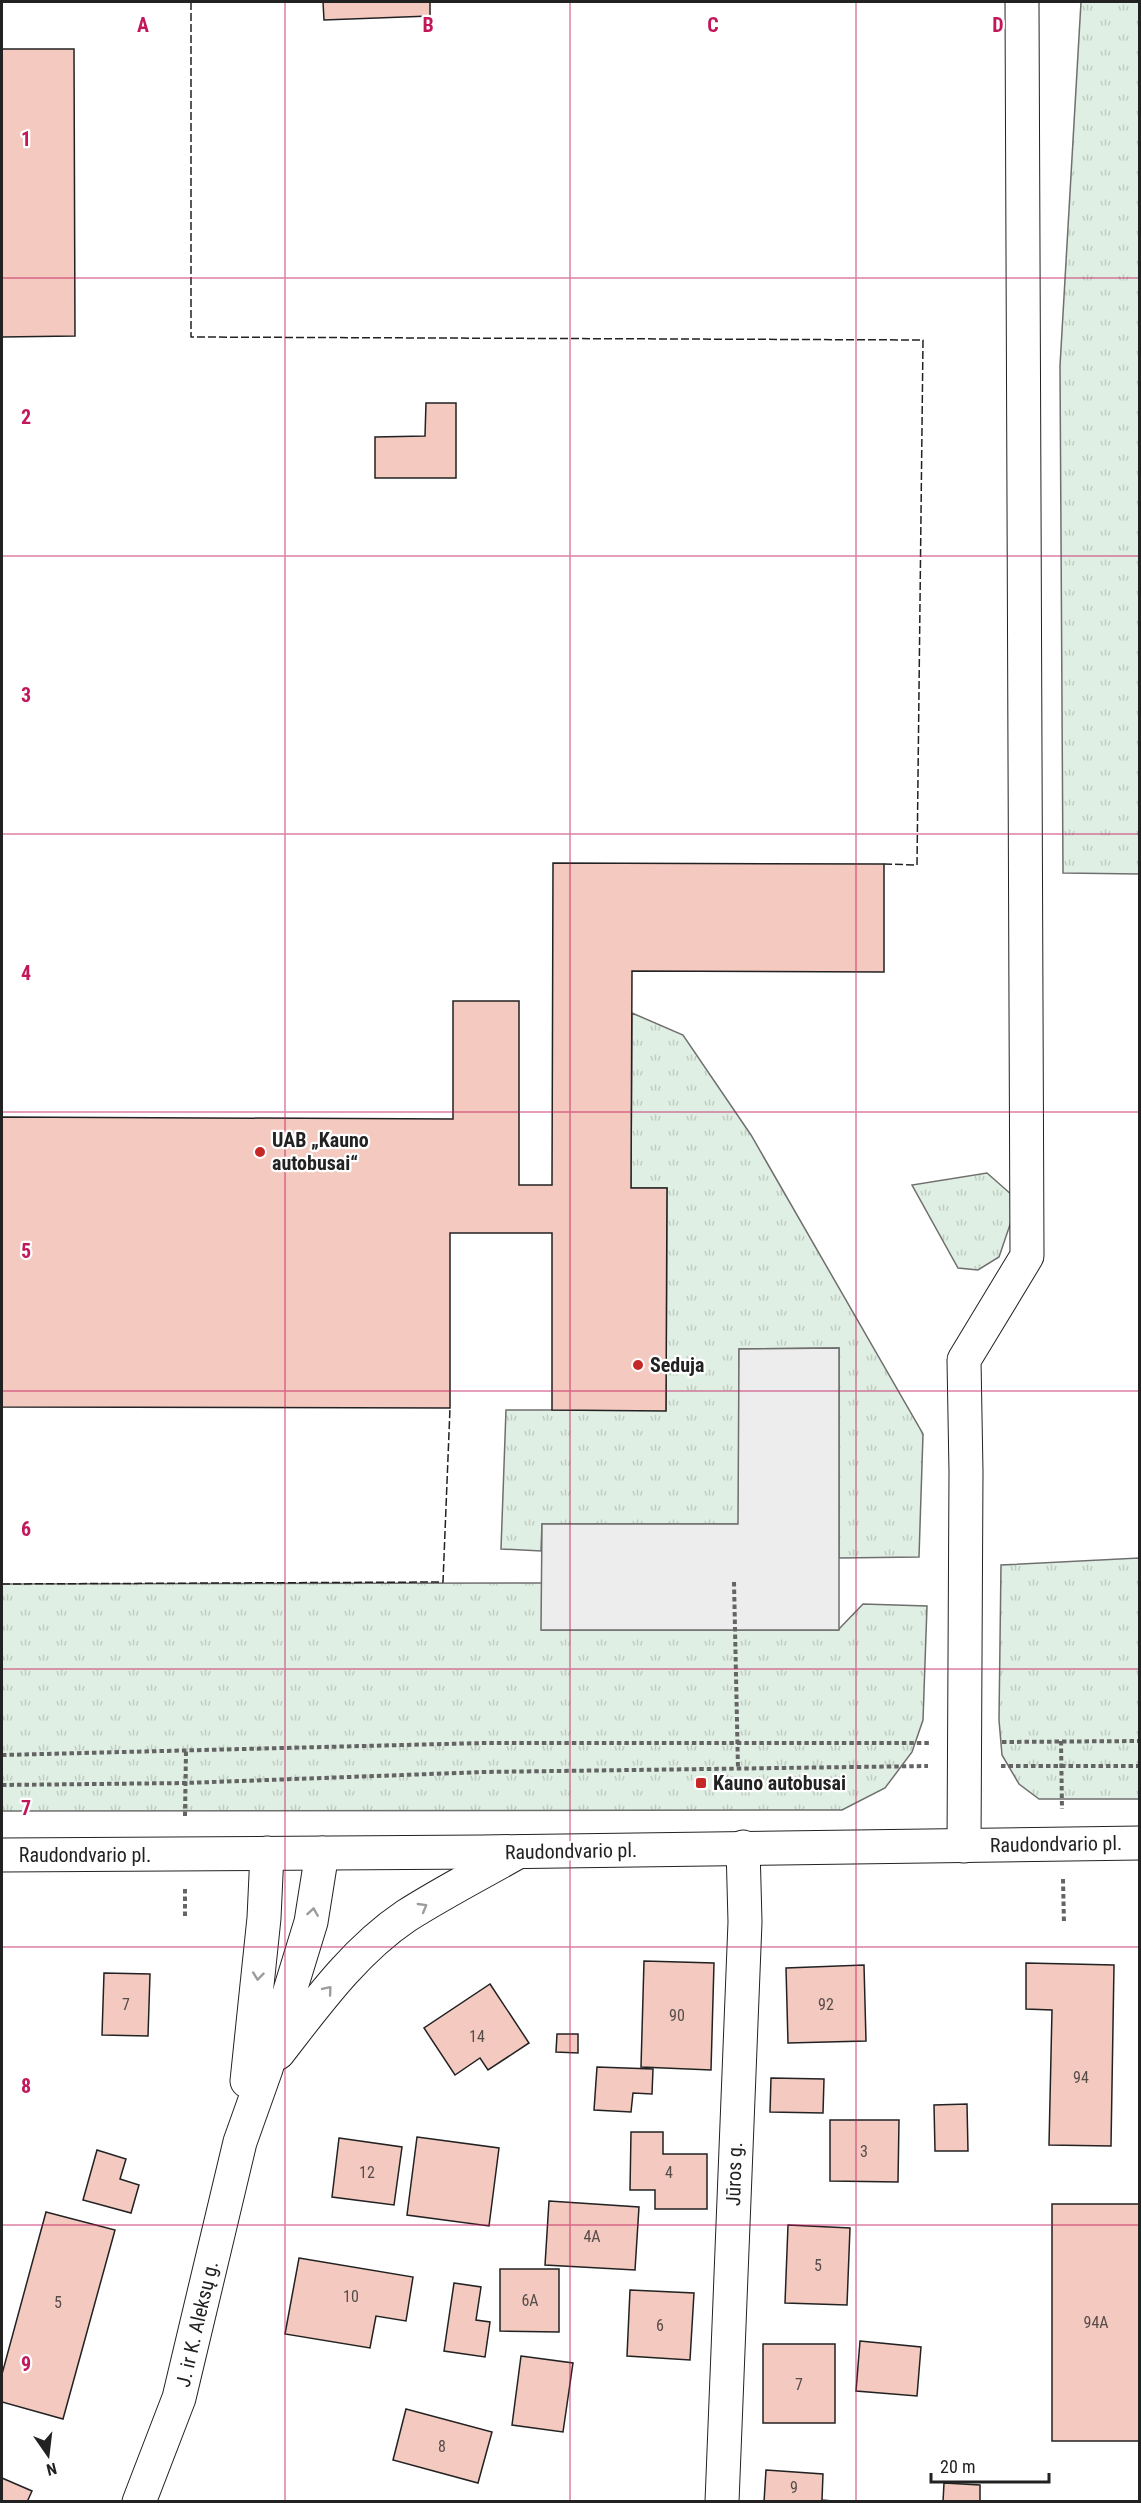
<svg xmlns="http://www.w3.org/2000/svg" width="1141" height="2503" font-family="'Roboto Condensed',sans-serif">
<defs>
<pattern id="grass-tufts" width="24" height="20" patternUnits="userSpaceOnUse" patternTransform="scale(1.5)"><rect width="24" height="20" fill="#e0efe3"/><path d="M3 7l-1-3M5 7V3M7 7l1-3M15 17l-1-3M17 17v-4M19 17l1-3" fill="none" stroke="#c0cdc2"/></pattern>
</defs>
<rect width="100%" height="100%" fill="#fff"/>
<g fill="url(#grass-tufts)" stroke="#6f6f6f" stroke-width="1.5">
<polygon points="1081,2 1139,2 1139,874 1063,873 1060,366"/>
<polygon points="632,1013 683,1035 751,1135 923,1434 919,1557 839,1558 839,1348 739,1349 739,1524 542,1524 541,1551 501,1549 506,1410 666,1410 667,1188 631,1188"/>
<polygon points="987,1173 1012,1195 1014,1213 999,1257 978,1270 958,1268 912,1185"/>
<polygon points="1139,1558 1139,1799 1039,1799 1019,1784 1002,1755 999,1720 1001,1565"/>
<polygon points="542,1583 542,1630 838,1630 863,1604 927,1606 923,1720 912,1752 885,1788 842,1810 2,1811 2,1584"/>
</g>
<polygon fill="#ededed" stroke="#6f6f6f" stroke-width="1.5" points="839,1348 839,1630 541,1630 542,1524 738,1524 739,1349"/>
<g fill="#f3c9c0" stroke="#222" stroke-width="1.5">
<polygon points="323,2 430,2 430,16 324,20"/>
<polygon points="2,49 74,49 75,336 2,337"/>
<polygon points="426,403 456,403 456,478 375,478 375,437 425,436"/>
<polygon points="553,863 884,864 884,972 632,971 631,1188 667,1188 666,1411 552,1410 552,1233 450,1233 450,1408 2,1407 2,1117 453,1119 453,1001 519,1001 519,1185 552,1185"/>
<polygon points="644,1961 714,1963 711,2070 641,2067"/>
<polygon points="1026,1963 1114,1965 1111,2146 1049,2145 1052,2010 1026,2009"/>
<polygon points="864,1965 866,2041 788,2043 786,1968"/>
<polygon points="104,1973 150,1974 148,2036 102,2035"/>
<polygon points="490,1984 529,2043 488,2070 480,2058 455,2075 424,2028"/>
<polygon points="557,2034 578,2034 578,2053 556,2052"/>
<polygon points="597,2067 653,2069 652,2094 633,2093 631,2112 594,2110"/>
<polygon points="771,2078 824,2079 823,2113 770,2112"/>
<polygon points="967,2104 968,2151 935,2151 934,2105"/>
<polygon points="830,2120 899,2120 898,2182 830,2181"/>
<polygon points="631,2132 663,2132 663,2154 707,2154 707,2209 655,2209 655,2190 630,2190"/>
<polygon points="417,2137 499,2148 489,2226 407,2215"/>
<polygon points="339,2138 402,2147 394,2205 332,2197"/>
<polygon points="97,2150 126,2159 120,2179 139,2185 131,2213 83,2200"/>
<polygon points="549,2201 639,2207 635,2270 545,2265"/>
<rect x="1052" y="2204" width="88" height="237"/>
<polygon points="46,2212 115,2230 63,2419 2,2402 2,2374"/>
<polygon points="788,2225 850,2228 847,2305 785,2303"/>
<polygon points="299,2258 413,2277 406,2321 376,2316 370,2348 285,2334"/>
<polygon points="500,2269 559,2269 559,2332 500,2331"/>
<polygon points="454,2283 481,2287 476,2320 490,2322 485,2357 444,2351"/>
<polygon points="630,2290 694,2293 690,2360 627,2356"/>
<polygon points="860,2341 921,2347 917,2396 856,2391"/>
<rect x="763" y="2344" width="72" height="79"/>
<polygon points="521,2356 573,2363 563,2432 512,2425"/>
<polygon points="406,2409 492,2432 478,2483 393,2460"/>
<polygon points="766,2470 823,2474 822,2500 843,2502 764,2502"/>
<polygon points="2,2478 32,2491 27,2502 2,2502"/>
<polygon points="944,2483 980,2485 980,2502 943,2502"/>
</g>
<g fill="none" stroke-linecap="round" stroke-linejoin="round">
<g stroke="#222" stroke-width="35">
<g id="street">
<polyline points="964,1846 966,1472 964,1360 1027,1256 1022,2"/>
<path d="M278,2053C316,2004 354,1951 406,1916C442,1893 481,1873 518,1852"/>
<polyline points="247,2081 264,1918 267,1853"/>
<polyline points="139,2502 179,2398 240,2142 266,2069 311,1922 322,1853"/>
<polyline points="722,2502 745,1922 743,1847"/>
</g>
</g>
<g stroke="#222" stroke-width="35">
<polyline id="primary" points="2,1855 482,1852 1140,1843"/>
</g>
<g stroke="#646464" stroke-width="4" stroke-dasharray="4.5 3" stroke-linecap="butt">
<polyline points="734,1582 738,1769"/>
<polyline points="1061,1741 1062,1809"/>
<polyline points="1002,1742 1140,1741"/>
<polyline points="2,1755 484,1743 929,1743"/>
<polyline points="1001,1766 1140,1766"/>
<polyline points="2,1785 186,1783 484,1772 928,1766"/>
<polyline points="185,1816 186,1750"/>
<polyline points="1063,1879 1064,1924"/>
<polyline points="185,1916 185,1889"/>
</g>
<use href="#street" stroke="#fff" stroke-width="33"/>
<use href="#primary" stroke="#fff" stroke-width="33"/>
<g stroke="#222" stroke-width="1.5" stroke-dasharray="8 3" stroke-linecap="butt">
<polyline points="191,2 191,337 923,340 917,865 884,864"/>
<polyline points="2,1584 443,1582 450,1408"/>
</g>
</g>
<defs><path id="oneway-chevron" d="M-2-3.5L2.5 0L-2 3.5" fill="none" stroke-width="1.6" stroke-linecap="round" stroke-linejoin="round" transform="scale(1.5)"/></defs>
<g stroke="#9c9c9c">
<use href="#oneway-chevron" transform="translate(423 1907) rotate(-30)"/>
<use href="#oneway-chevron" transform="translate(313 1912) rotate(-81)"/>
<use href="#oneway-chevron" transform="translate(258 1976) rotate(96)"/>
<use href="#oneway-chevron" transform="translate(328 1990) rotate(-50)"/>
</g>
<path fill="none" stroke="#c2185b" stroke-width="1.5" stroke-opacity="0.55" d="M285,2V2502M570,2V2502M856,2V2502M2,278H1140M2,556H1140M2,834H1140M2,1112H1140M2,1391H1140M2,1669H1140M2,1947H1140M2,2225H1140"/>
<g fill="#c62828" stroke="#fff" stroke-width="2">
<circle cx="260" cy="1152" r="6"/>
<circle cx="638" cy="1365" r="6"/>
<rect x="695" y="1777" width="12" height="12" rx="3"/>
</g>
<g text-anchor="middle" dominant-baseline="central" stroke-width="4.5" stroke-linejoin="round" paint-order="stroke">
<g font-size="16" fill="#564c4a">
<text x="126" y="2004">7</text>
<text x="826" y="2004">92</text>
<text x="677" y="2015">90</text>
<text x="477" y="2036">14</text>
<text x="1081" y="2077">94</text>
<text x="864" y="2151">3</text>
<text x="367" y="2172">12</text>
<text x="669" y="2172">4</text>
<text x="592" y="2236">4A</text>
<text x="818" y="2265">5</text>
<text x="351" y="2296">10</text>
<text x="530" y="2300">6A</text>
<text x="58" y="2302">5</text>
<text x="1096" y="2322">94A</text>
<text x="660" y="2325">6</text>
<text x="799" y="2384">7</text>
<text x="442" y="2446">8</text>
<text x="794" y="2487">9</text>
</g>
<g font-size="20" font-weight="bold" fill="#222" stroke="#fff" text-anchor="start">
<text x="272" y="1140">UAB „Kauno<tspan x="272" dy="23">autobusai“</tspan></text>
<text x="650" y="1365">Seduja</text>
<text x="713" y="1783">Kauno autobusai</text>
</g>
<g font-size="20" fill="#222" stroke="#fff">
<text transform="translate(1056 1844) rotate(-1)">Raudondvario pl.</text>
<text transform="translate(571 1851) rotate(-1)">Raudondvario pl.</text>
<text x="85" y="1855">Raudondvario pl.</text>
<text transform="translate(734 2174) rotate(-88)">Jūros g.</text>
<text transform="translate(197 2324) rotate(-77)">J. ir K. Aleksų g.</text>
</g>
</g>
<g font-size="20" text-anchor="middle" font-weight="bold" fill="#c2185b" stroke="#fff" stroke-width="4.5" stroke-linejoin="round" paint-order="stroke">
<text x="143" y="32">A</text>
<text x="428" y="32">B</text>
<text x="713" y="32">C</text>
<text x="998" y="32">D</text>
<text x="26" y="146">1</text>
<text x="26" y="424">2</text>
<text x="26" y="702">3</text>
<text x="26" y="980">4</text>
<text x="26" y="1258">5</text>
<text x="26" y="1536">6</text>
<text x="26" y="1815">7</text>
<text x="26" y="2093">8</text>
<text x="26" y="2371">9</text>
</g>
<rect width="1141" height="2503" fill="none" stroke="#222222" stroke-width="6"/>
<g transform="translate(48 2455) rotate(166)" stroke="#ffffff" stroke-width="4.5" paint-order="stroke">
<path d="M0-4.5L10 22L0 15L-10 22Z" fill="#222222"/>
<text y="-9" font-size="16" font-weight="bold" text-anchor="middle" fill="#222222">N</text>
</g>
<path d="M931 2473v9h118v-9" fill="none" stroke="#222222" stroke-width="3"/>
<text x="940" y="2473" font-size="18" fill="#222222" stroke="#ffffff" stroke-width="4.5" paint-order="stroke">20 m</text>
</svg>
